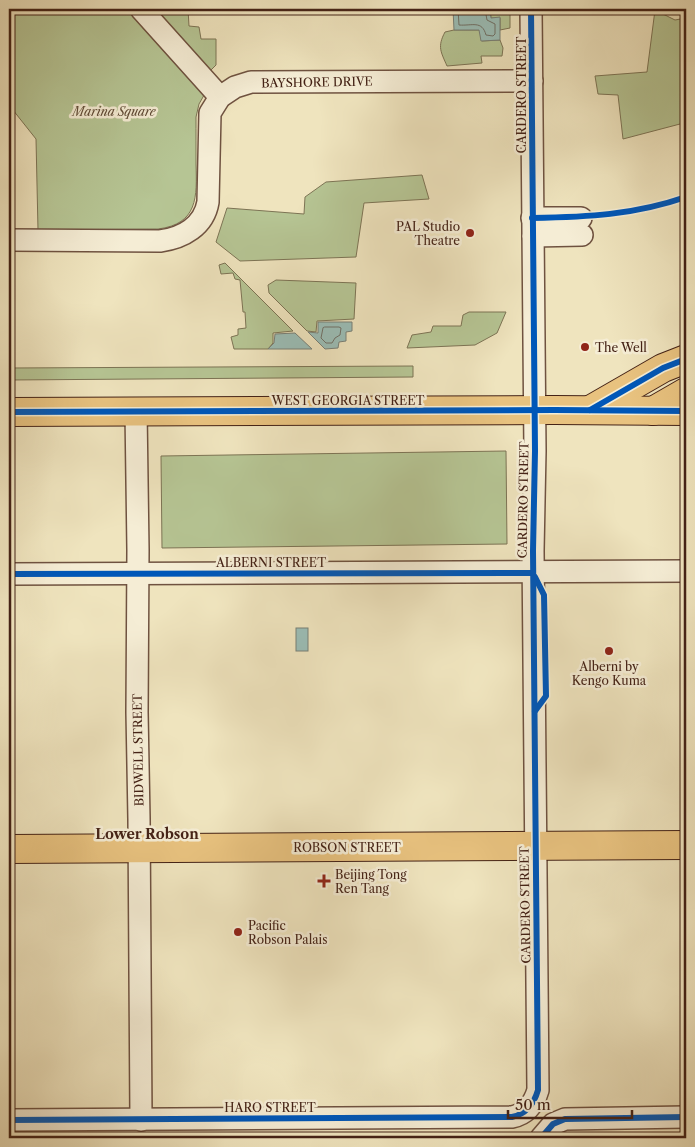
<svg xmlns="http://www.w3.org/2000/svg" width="695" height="1147" font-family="'Libre Caslon Text',serif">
<rect width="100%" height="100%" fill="#efe4be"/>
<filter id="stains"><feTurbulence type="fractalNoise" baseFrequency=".004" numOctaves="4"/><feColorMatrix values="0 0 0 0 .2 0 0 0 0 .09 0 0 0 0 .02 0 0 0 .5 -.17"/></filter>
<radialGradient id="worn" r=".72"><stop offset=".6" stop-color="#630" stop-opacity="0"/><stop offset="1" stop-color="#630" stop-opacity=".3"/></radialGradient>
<g fill="#b6c594" stroke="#7d7455">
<path d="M9,9H133L207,90L199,104L196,117C196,132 196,148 196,164C197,197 198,224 158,229L38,230L36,139L9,105Z"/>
<polygon points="151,9 188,9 189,26 199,27 201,39 216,39 216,65 211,70 203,70"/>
<polygon points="490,9 510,9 510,28 500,30 500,18 491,18"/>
<polygon points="655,10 675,20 686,18 686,121 680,124 623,139 618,95 598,94 595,76 647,72"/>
<path d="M454,30H480L482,41L500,40L503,48L502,56H481L482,63L447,66C441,52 437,47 445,32Z"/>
<polygon points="422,175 429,199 364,203 356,257 240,261 216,242 227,208 304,214 305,197 326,182"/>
<polygon points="225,263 293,331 273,333 273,343 268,349 234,349 231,337 238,335 238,329 246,328 245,312 243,312 240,280 235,279 233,273 221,274 219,265"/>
<polygon points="276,280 356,283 354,319 317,321 316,332 307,331 269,293 268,285"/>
<polygon points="469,312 506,312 497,333 475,345 407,348 412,335 431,332 433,326 461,326 463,315"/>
<polygon points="413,366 413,377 9,380 9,368"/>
<polygon points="506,451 507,544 162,548 161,456"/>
</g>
<g fill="#9bbeb7" stroke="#788077">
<polygon points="453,9 490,9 491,18 500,17 500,40 481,41 479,30 454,30"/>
<polygon points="318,322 352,322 352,331 346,332 346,341 339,342 338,348 325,349 308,332 318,333"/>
<polygon points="295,333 312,349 268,349 274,343 275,334"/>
<rect x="296" y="628" width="12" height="23"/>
</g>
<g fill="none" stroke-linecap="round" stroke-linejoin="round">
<g stroke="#707066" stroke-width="1">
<path d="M458,9L459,25C472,26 482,20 486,35L493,36L495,34V24L487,20L485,9"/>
<polygon points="325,327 339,327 341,328 340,335 335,338 332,343 326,343 321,338 323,328"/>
</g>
<g stroke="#6f5240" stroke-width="24">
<g id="minor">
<polyline points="141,9 220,97"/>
<polyline points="532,218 581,218"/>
<polyline points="533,236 582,235"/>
<path d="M9,240L160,241C183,238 204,226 208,202L210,113L220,97L235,87L251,82L532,81"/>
<polyline points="136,411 138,550 137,712 139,819 141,1120"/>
<polyline points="9,574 686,571"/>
<path d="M9,1120L512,1117C526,1114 534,1104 538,1090L533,551L535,451L531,9"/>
<polyline points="541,1138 553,1124 565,1119 686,1117"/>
</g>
</g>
<g stroke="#442216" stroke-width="30">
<g id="major">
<polyline points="590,410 663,368 686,359"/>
<polyline points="653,411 686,392"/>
<polyline points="9,849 686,845"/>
</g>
</g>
<g stroke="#442216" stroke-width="30">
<polyline id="highway" points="9,412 554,410 686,411"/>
</g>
<use href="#minor" stroke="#f5edd5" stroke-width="21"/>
<use href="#major" stroke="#e8c27f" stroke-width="28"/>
<use href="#highway" stroke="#e8c27f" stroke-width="28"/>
<g stroke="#f5edd5" stroke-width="9">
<g id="cycleway">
<path d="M532,218C587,217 634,215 686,197"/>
<polyline points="590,410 663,368 686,359"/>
<polyline points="9,412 554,410 686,411"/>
<polyline points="9,574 533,573"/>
<polyline points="535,711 546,696 544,595 535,577"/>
<path d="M9,1120L512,1117C526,1114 534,1104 538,1090L533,551L535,451L531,9"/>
<polyline points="541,1138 553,1124 565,1119 686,1117"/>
</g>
</g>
<use href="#cycleway" stroke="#0057b8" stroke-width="6"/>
</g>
<g fill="#8f2418" stroke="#f5edd5" stroke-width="2">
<circle cx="470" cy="233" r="5"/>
<circle cx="585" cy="347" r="5"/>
<circle cx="609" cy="651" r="5"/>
<path d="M321.5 873.5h5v5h5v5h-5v5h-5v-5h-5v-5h5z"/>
<circle cx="238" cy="932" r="5"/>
</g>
<g text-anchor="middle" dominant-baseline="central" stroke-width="5" stroke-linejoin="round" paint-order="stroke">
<g font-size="12" fill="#442216" stroke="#f5edd5">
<text transform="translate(317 82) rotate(-1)">BAYSHORE DRIVE</text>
<text transform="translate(521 95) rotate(-90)">CARDERO STREET</text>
<text x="348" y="400">WEST GEORGIA STREET</text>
<text transform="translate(523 500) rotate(-89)">CARDERO STREET</text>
<text x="271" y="562">ALBERNI STREET</text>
<text transform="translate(138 750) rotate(-91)">BIDWELL STREET</text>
<text x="347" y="847">ROBSON STREET</text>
<text transform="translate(525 905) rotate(-91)">CARDERO STREET</text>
<text x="270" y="1107">HARO STREET</text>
</g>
<g font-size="12" font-style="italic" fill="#604b36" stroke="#f5edd5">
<text x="114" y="111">Marina Square</text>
</g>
<g font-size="12" fill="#442216" stroke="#f5edd5" text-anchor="start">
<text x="460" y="226" text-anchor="end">PAL Studio<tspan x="460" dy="14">Theatre</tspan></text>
<text x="595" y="347">The Well</text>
<text x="609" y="666" text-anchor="middle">Alberni by<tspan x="609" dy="14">Kengo Kuma</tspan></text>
<text x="335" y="874">Beijing Tong<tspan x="335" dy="14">Ren Tang</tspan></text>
<text x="248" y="925">Pacific<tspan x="248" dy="14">Robson Palais</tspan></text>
</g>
<g font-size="14" font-weight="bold" fill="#442216" stroke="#f5edd5">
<text x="147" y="834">Lower Robson</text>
</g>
</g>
<rect width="695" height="1147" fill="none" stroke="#efe4be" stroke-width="30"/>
<rect x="10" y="10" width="675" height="1127" fill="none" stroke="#442216" stroke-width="2.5"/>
<rect x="15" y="15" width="665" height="1117" fill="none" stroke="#442216"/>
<path d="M508 1110v8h124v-8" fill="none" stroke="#442216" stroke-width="2.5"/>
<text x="515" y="1110" font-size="15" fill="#442216" stroke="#f5edd5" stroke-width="4" paint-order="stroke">50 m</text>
<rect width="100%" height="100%" filter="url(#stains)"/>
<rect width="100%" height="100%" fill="url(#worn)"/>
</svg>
